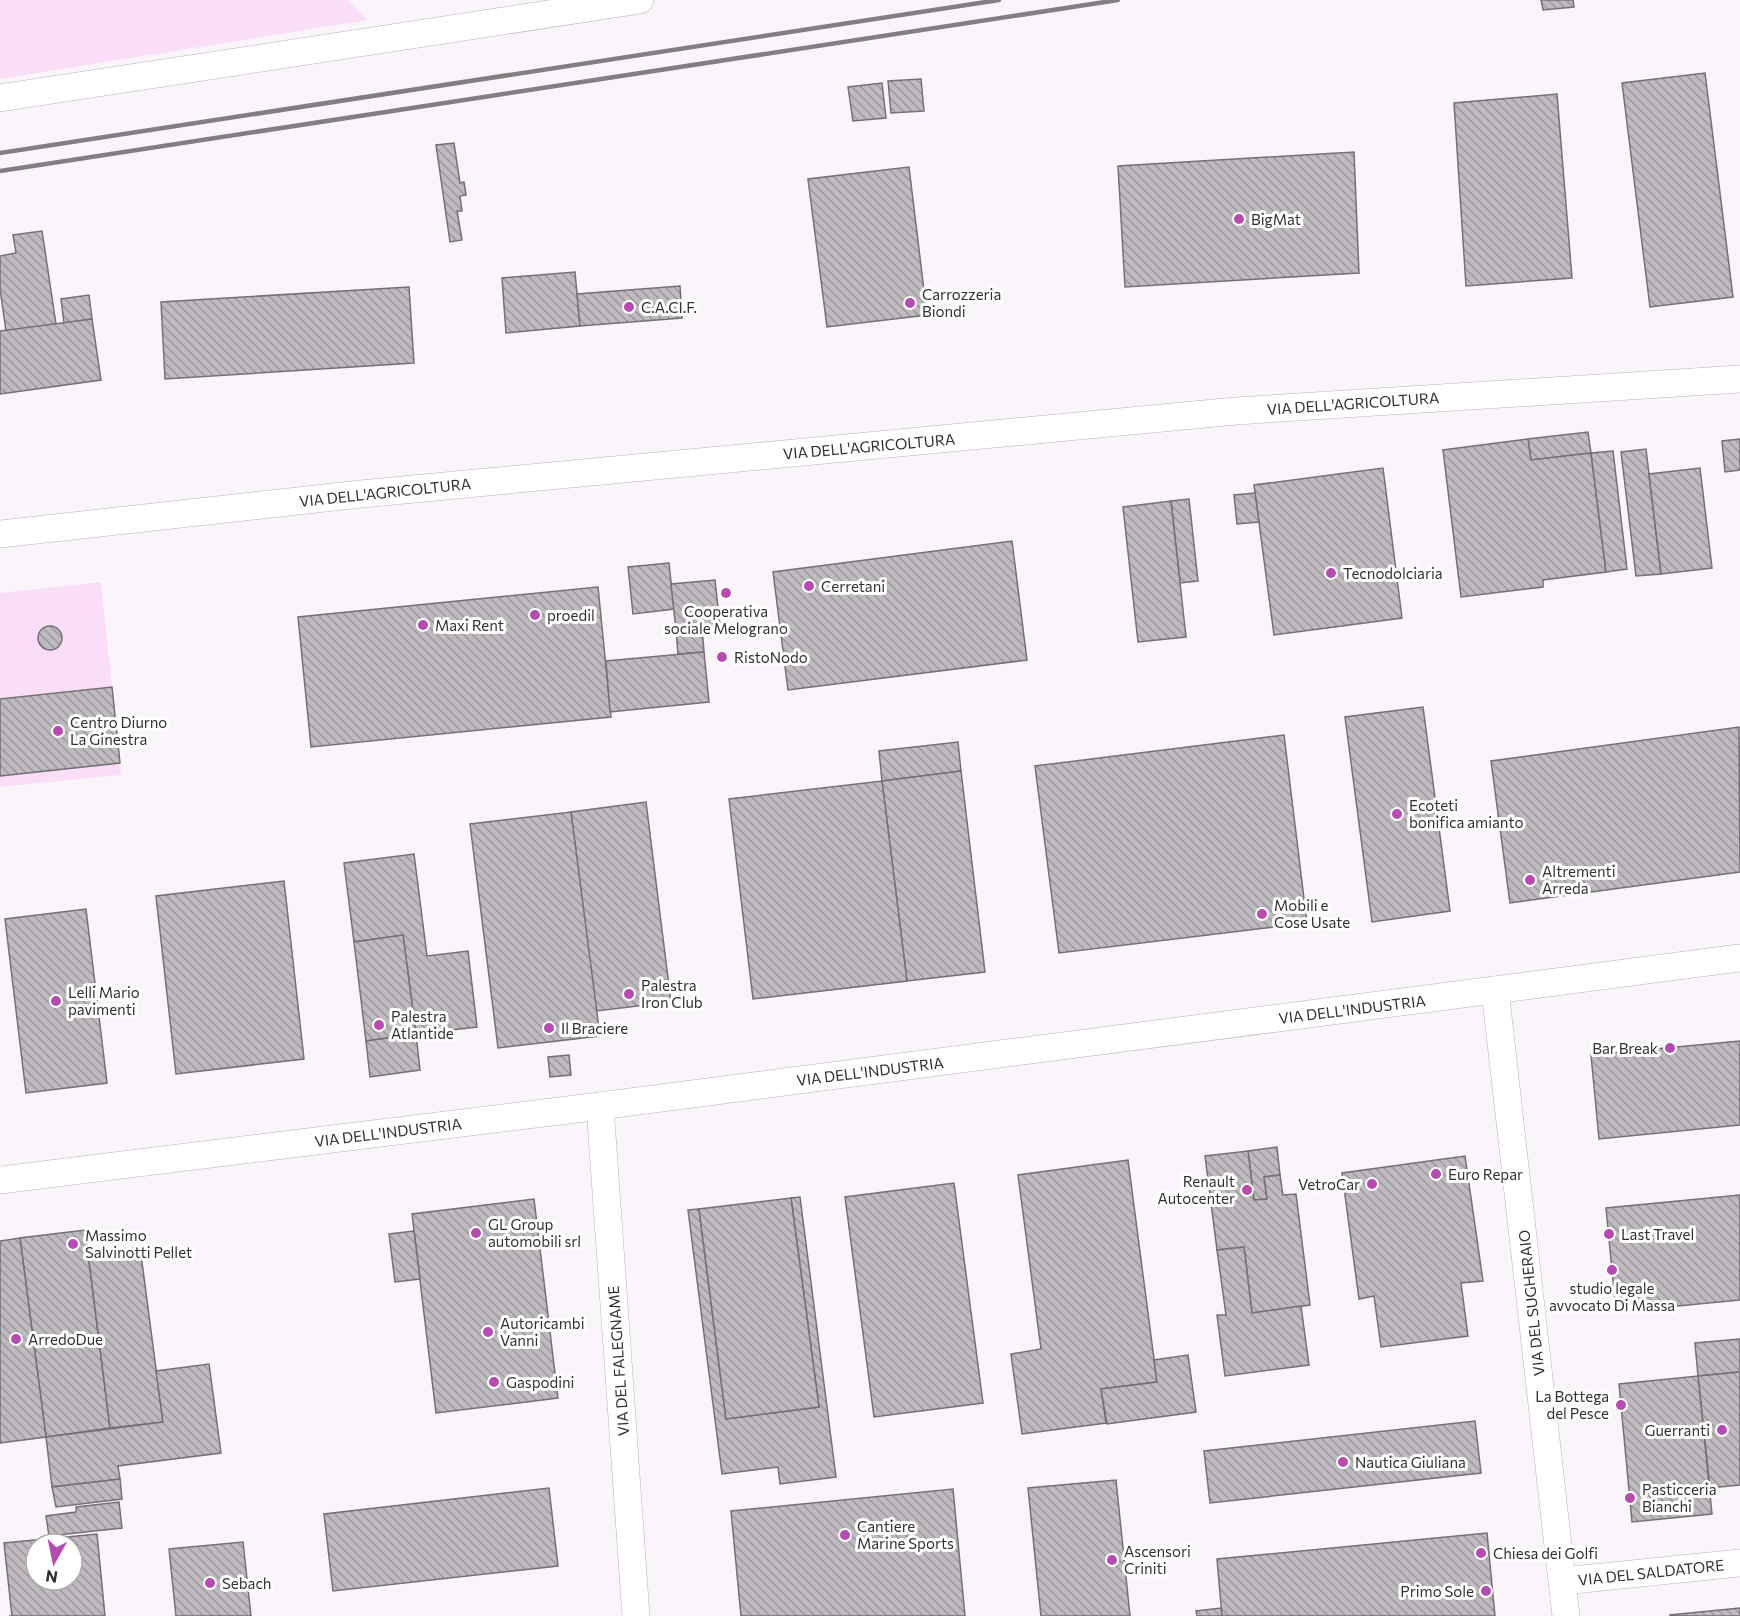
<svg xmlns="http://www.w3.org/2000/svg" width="1740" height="1616" font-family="Commissioner,sans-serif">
<defs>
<pattern id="building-back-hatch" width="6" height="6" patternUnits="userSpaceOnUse" patternTransform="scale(1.5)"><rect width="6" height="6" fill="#bfbabf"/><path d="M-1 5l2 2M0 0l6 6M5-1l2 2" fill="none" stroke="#9c989c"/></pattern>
</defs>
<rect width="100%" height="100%" fill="#faf5fa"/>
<g fill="#faddf7">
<polygon points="0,0 348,0 368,20 0,79"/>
<polygon points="101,582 112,687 0,699 0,593"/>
<polygon points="120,763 121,775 0,787 0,776"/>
</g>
<g fill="url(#building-back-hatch)" stroke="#757074" stroke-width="1.5" fill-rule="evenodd">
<polygon points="1541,0 1573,0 1574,7 1543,10"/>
<polygon points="1705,73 1733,297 1650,307 1622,83"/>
<polygon points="921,79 924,111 891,113 888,81"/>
<polygon points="882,83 886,118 853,121 848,87"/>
<polygon points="1557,94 1572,278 1466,286 1454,103"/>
<polygon points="454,143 460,183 464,182 466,195 460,196 462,211 457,211 462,240 450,242 436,145"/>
<polygon points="1354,152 1359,273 1125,287 1118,166"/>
<polygon points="909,167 927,315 827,327 808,179"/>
<polygon points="42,231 56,324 6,331 0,289 0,256 16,253 13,235"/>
<polygon points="575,272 580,326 506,333 502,278"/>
<polygon points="680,286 682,318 580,326 577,294"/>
<polygon points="409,287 414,363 165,379 161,302"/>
<polygon points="89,295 92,319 64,323 61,299"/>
<polygon points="92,319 101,380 0,394 0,331"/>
<polygon points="1588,432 1591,453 1531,460 1528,439"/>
<polygon points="1528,439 1531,460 1591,453 1606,572 1543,580 1543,587 1461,597 1443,450"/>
<polygon points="1740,439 1740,470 1725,472 1722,441"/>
<polygon points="1646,449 1661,574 1636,576 1621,452"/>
<polygon points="1613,451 1627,569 1606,572 1591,453"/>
<polygon points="1383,468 1402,618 1274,635 1254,485"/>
<polygon points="1700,468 1712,568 1661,574 1649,474"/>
<polygon points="1255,493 1259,522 1237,524 1234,495"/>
<polygon points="1189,499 1198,581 1180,583 1171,501"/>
<polygon points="1171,501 1186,637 1138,642 1123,507"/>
<polygon points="1012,541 1027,660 788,690 773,572"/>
<polygon points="669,563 674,609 633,614 628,567"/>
<polygon points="715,580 720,626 676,630 671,584"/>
<polygon points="598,587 611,717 311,747 298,617"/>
<circle cx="50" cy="638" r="12"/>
<polygon points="702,627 704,652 678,654 676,630"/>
<polygon points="704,652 709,702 610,712 606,661"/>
<polygon points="112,687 120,763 0,776 0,699"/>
<polygon points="1423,707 1450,911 1372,922 1345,717"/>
<polygon points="1739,727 1740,872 1510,903 1491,761"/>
<polygon points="1284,735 1307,923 1059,953 1035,766"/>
<polygon points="958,742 961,771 882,781 879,751"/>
<polygon points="961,771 985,972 907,981 882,781"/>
<polygon points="882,781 907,981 753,999 729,799"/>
<polygon points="646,802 671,1002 596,1011 571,812"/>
<polygon points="571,812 600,1036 498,1048 470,824"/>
<polygon points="414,854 427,956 468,951 477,1027 416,1034 403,935 354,942 344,863"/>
<polygon points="284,881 304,1059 176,1074 156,896"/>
<polygon points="86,909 107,1083 26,1093 5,919"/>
<polygon points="403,935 416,1034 366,1041 354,942"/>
<polygon points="416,1034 420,1070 370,1077 366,1041"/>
<polygon points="1740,1041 1740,1125 1599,1139 1591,1055"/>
<polygon points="569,1055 571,1075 550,1077 548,1057"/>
<polygon points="1277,1147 1280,1175 1264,1177 1267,1199 1254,1200 1248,1151"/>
<polygon points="1248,1151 1254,1200 1267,1199 1264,1177 1280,1175 1283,1195 1296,1194 1310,1305 1252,1313 1244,1247 1217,1250 1205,1156"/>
<polygon points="1465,1156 1483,1281 1461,1283 1468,1336 1381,1347 1374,1296 1359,1299 1342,1173"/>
<polygon points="1128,1160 1157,1382 1101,1389 1106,1423 1022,1434 1011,1354 1041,1349 1018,1175"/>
<polygon points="954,1183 983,1403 874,1417 845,1197"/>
<polygon points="1740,1195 1740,1300 1616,1312 1606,1208"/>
<polygon points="800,1197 836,1477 780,1484 778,1467 722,1474 688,1210 699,1209 726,1419 819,1407 791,1198"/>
<polygon points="791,1198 819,1407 726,1419 699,1209"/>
<polygon points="534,1199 558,1398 436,1413 412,1214"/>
<polygon points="85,1230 110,1428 46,1437 20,1238"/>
<polygon points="414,1231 420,1279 395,1282 389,1234"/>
<polygon points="20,1238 46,1437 0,1443 0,1241"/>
<polygon points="140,1247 163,1422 110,1428 88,1253"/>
<polygon points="1244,1247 1252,1313 1301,1306 1309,1365 1225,1376 1217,1315 1226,1315 1217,1250"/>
<polygon points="1740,1339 1740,1372 1698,1376 1695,1343"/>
<polygon points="1188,1355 1196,1412 1107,1424 1101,1389 1157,1382 1154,1360"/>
<polygon points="209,1364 221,1453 118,1466 120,1479 52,1487 46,1437 163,1422 156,1371"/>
<polygon points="1740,1372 1740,1485 1710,1488 1698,1376"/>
<polygon points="1698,1376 1712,1514 1632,1522 1619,1384"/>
<polygon points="1475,1421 1481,1473 1210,1503 1204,1451"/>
<polygon points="120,1479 122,1499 56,1507 52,1487"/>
<polygon points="1116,1480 1130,1616 1041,1616 1028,1488"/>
<polygon points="549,1488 558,1566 333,1591 324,1514"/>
<polygon points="953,1489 965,1616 741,1616 731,1511"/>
<polygon points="119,1502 122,1528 49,1536 46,1516 76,1512 76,1507"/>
<polygon points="1487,1533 1495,1616 1222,1616 1217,1559"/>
<path d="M97,1534L105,1616H9H12L4,1543ZM36,1544H72V1580H36Z"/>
<polygon points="243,1542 251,1616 176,1616 169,1549"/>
<polygon points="1221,1608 1222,1616 1197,1616 1196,1611"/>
<polygon points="1740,1608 1740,1616 1670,1616 1670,1615"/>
</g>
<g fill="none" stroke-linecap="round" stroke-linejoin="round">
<g stroke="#b9b3b8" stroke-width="28">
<g id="minor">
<polyline points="0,98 640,0"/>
<polyline points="0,534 361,494 1236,411 1740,379"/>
<polyline points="1495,990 1566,1616"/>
<polyline points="600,1106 636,1616"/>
<polyline points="0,1180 600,1106 1740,958"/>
<polyline points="1563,1581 1740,1563"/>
</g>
</g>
<use href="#minor" stroke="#fff" stroke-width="27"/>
<g stroke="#827f82" stroke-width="4.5">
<polyline points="0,153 999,0"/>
<polyline points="0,171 1118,0"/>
</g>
</g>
<g fill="#b54caf" stroke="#fff" stroke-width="2">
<circle cx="1239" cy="219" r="6"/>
<circle cx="910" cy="303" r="6"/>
<circle cx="629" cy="307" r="6"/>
<circle cx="1331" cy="573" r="6"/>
<circle cx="809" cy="586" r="6"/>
<circle cx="726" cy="593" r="6"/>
<circle cx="535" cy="615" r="6"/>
<circle cx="423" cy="625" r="6"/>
<circle cx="722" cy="657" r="6"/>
<circle cx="58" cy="731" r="6"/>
<circle cx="1397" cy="814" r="6"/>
<circle cx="1530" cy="880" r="6"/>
<circle cx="1262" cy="914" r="6"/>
<circle cx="629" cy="994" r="6"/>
<circle cx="56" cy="1001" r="6"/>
<circle cx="379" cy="1025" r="6"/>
<circle cx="549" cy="1028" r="6"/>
<circle cx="1670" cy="1048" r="6"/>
<circle cx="1436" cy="1174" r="6"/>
<circle cx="1372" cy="1184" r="6"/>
<circle cx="1247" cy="1190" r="6"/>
<circle cx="476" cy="1233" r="6"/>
<circle cx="1609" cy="1234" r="6"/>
<circle cx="73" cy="1244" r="6"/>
<circle cx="1612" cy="1270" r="6"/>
<circle cx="488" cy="1332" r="6"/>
<circle cx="16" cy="1339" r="6"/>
<circle cx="494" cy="1382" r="6"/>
<circle cx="1621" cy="1405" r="6"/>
<circle cx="1722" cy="1430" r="6"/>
<circle cx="1343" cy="1462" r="6"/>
<circle cx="1630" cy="1498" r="6"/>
<circle cx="845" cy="1535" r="6"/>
<circle cx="1481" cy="1553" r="6"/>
<circle cx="1112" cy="1560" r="6"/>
<circle cx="210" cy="1583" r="6"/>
<circle cx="1486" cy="1591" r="6"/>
</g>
<g text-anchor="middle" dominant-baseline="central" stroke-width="6" stroke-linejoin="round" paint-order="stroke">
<g font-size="15" fill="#323031" stroke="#fff" text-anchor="start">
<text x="1251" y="219">BigMat</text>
<text x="922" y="294">Carrozzeria<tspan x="922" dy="17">Biondi</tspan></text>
<text x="641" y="307">C.A.CI.F.</text>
<text x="1343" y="573">Tecnodolciaria</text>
<text x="821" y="586">Cerretani</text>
<text x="726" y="611" text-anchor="middle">Cooperativa<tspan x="726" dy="17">sociale Melograno</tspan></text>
<text x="547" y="615">proedil</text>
<text x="435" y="625">Maxi Rent</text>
<text x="734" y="657">RistoNodo</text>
<text x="70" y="722">Centro Diurno<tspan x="70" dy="17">La Ginestra</tspan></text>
<text x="1409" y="805">Ecoteti<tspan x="1409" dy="17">bonifica amianto</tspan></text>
<text x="1542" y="871">Altrementi<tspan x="1542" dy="17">Arreda</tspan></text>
<text x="1274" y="905">Mobili e<tspan x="1274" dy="17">Cose Usate</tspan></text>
<text x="641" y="985">Palestra<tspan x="641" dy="17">Iron Club</tspan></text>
<text x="68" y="992">Lelli Mario<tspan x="68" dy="17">pavimenti</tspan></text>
<text x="391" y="1016">Palestra<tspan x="391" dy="17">Atlantide</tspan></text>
<text x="561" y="1028">Il Braciere</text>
<text x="1658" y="1048" text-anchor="end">Bar Break</text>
<text x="1448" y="1174">Euro Repar</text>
<text x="1235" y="1181" text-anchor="end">Renault<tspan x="1235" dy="17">Autocenter</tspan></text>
<text x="1360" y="1184" text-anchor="end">VetroCar</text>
<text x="488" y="1224">GL Group<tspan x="488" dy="17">automobili srl</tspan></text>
<text x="1621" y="1234">Last Travel</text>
<text x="85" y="1235">Massimo<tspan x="85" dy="17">Salvinotti Pellet</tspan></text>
<text x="1612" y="1288" text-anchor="middle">studio legale<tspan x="1612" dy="17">avvocato Di Massa</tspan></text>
<text x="500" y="1323">Autoricambi<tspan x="500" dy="17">Vanni</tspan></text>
<text x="28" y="1339">ArredoDue</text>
<text x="506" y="1382">Gaspodini</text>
<text x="1609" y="1396" text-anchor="end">La Bottega<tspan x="1609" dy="17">del Pesce</tspan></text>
<text x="1710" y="1430" text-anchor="end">Guerranti</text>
<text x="1355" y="1462">Nautica Giuliana</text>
<text x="1642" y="1489">Pasticceria<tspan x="1642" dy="17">Bianchi</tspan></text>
<text x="857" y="1526">Cantiere<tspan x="857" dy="17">Marine Sports</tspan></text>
<text x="1124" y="1551">Ascensori<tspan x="1124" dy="17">Criniti</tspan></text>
<text x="1493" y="1553">Chiesa dei Golfi</text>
<text x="222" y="1583">Sebach</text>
<text x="1474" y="1591" text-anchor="end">Primo Sole</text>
</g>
<g font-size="15" fill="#323031" stroke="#fff">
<text transform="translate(1353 403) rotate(-4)">VIA DELL'AGRICOLTURA</text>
<text transform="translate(869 446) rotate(-5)">VIA DELL'AGRICOLTURA</text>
<text transform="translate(385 492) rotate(-6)">VIA DELL'AGRICOLTURA</text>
<text transform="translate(1352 1009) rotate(-7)">VIA DELL'INDUSTRIA</text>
<text transform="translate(870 1071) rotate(-7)">VIA DELL'INDUSTRIA</text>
<text transform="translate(388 1132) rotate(-7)">VIA DELL'INDUSTRIA</text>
<text transform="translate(1531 1303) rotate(-96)">VIA DEL SUGHERAIO</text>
<text transform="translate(618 1361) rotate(-94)">VIA DEL FALEGNAME</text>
<text transform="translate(1651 1572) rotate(-6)">VIA DEL SALDATORE</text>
</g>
</g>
<g transform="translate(54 1562) rotate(189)"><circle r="28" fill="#ffffff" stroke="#adacad" stroke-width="1.5"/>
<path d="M0-4.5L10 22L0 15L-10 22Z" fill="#b54caf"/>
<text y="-9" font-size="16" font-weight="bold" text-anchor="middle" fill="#323031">N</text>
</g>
</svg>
